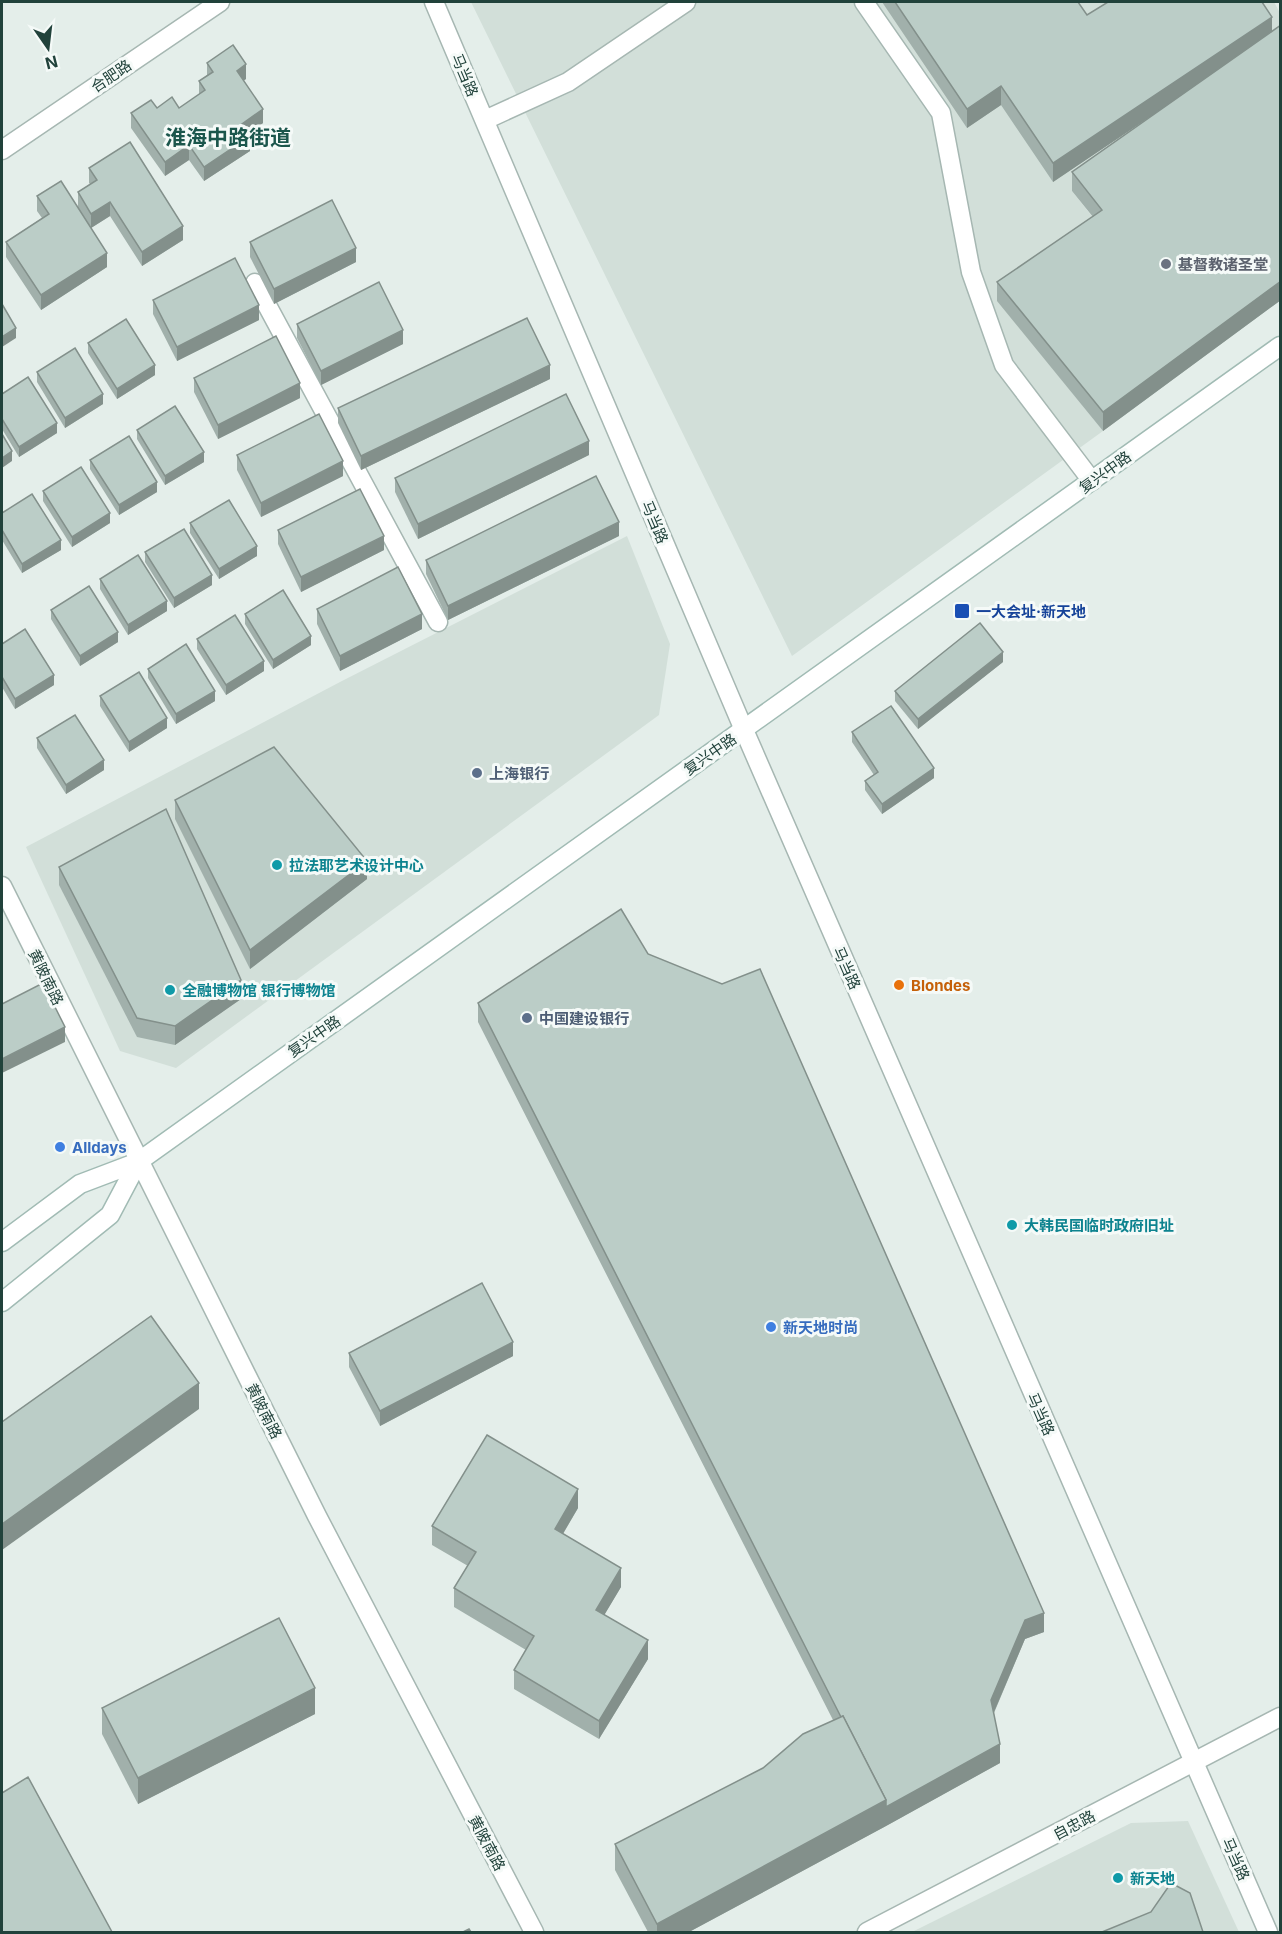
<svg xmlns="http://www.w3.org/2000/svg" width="1282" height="1934" font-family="Inter,'Noto Sans SC',sans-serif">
<rect width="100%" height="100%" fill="#e4eeea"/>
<g fill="#d2dfd9">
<polygon points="471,2 1274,2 1280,13 1280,44 1072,191 1102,229 998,301 1103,431 792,656"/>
<polygon points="627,536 670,644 659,715 176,1068 120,1051 26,847 340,682"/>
<polygon points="1188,1821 1239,1932 912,1932 1131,1823"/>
</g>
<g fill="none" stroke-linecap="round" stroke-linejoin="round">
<g stroke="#a6b7b2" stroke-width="21">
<g id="pedestrian">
<polyline points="864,2 941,113 971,272 1004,365 1092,481"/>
<polyline points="485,120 568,82 686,2"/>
</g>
</g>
<g stroke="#a6b7b2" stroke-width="21">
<g id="minor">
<polyline points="2,150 220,2"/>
<polyline points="255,283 438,622"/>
<polyline points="867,1932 1280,1717"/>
</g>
</g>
<g stroke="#a6b7b2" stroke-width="21">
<g id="tertiary">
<polyline points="434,2 744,730 1268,1932"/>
<polyline points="2,886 317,1516 534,1932"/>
</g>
</g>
<g stroke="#a1bbb4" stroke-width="21">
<g id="secondary">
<polyline points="2,1242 80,1184 138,1162 1280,346"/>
<polyline points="2,1302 110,1215 138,1162"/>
</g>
</g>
<use href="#pedestrian" stroke="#fff" stroke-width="18"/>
<use href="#minor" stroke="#fff" stroke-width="18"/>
<use href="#tertiary" stroke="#fff" stroke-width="18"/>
<use href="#secondary" stroke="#fff" stroke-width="18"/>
</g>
<g fill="#a1b0ab">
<polygon points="882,2 1078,2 1087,15 1272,31 1281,25 1281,300 1103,431 997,301 997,282 1093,217 1072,191 1072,172 1170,103 1053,182 1001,105 967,128"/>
<polygon points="207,63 246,79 244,80 263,123 248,134 250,151 204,181 189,160 165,176 131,128 131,113 157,108 179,108 199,95 199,81 207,75"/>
<polygon points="89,168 183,240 142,266 110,216 91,228 107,267 41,310 6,257 6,242 42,218 37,211 37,196 78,206 78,192 90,184 89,183"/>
<polygon points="250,242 356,262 274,304 250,257"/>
<polygon points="153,300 259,320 177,361 153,314"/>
<polygon points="297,324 403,344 321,385 297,338"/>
<polygon points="88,343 155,375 117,399 88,353"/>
<polygon points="37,372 103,404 65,428 37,382"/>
<polygon points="194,378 300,398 218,439 194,392"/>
<polygon points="550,379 361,470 338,423 338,408"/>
<polygon points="2,394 57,433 19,457 2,429"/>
<polygon points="137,430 204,462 165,485 137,439"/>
<polygon points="237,455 343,476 261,517 237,470"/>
<polygon points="589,455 418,539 395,492 395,478"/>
<polygon points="90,460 157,492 119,515 90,469"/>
<polygon points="43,491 110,523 72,547 43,501"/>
<polygon points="2,513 61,550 22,573 2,540"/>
<polygon points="190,523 257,556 219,579 190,533"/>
<polygon points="278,530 384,550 301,592 278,544"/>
<polygon points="619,536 448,620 426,574 426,560"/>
<polygon points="145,552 212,585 174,608 145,562"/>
<polygon points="100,579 167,611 128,635 100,589"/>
<polygon points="317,609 422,629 340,671 317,624"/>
<polygon points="51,610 118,642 80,666 51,619"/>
<polygon points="245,614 311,645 273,669 245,624"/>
<polygon points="197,639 264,671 226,695 197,649"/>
<polygon points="2,644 54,685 15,709 2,687"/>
<polygon points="1003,662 918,729 895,701 895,691"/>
<polygon points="148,669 215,701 176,724 148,678"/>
<polygon points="100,696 167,728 129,752 100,706"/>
<polygon points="852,732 934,778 882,814 865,790 865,781 874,775 852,742"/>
<polygon points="37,738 104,770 66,794 37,748"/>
<polygon points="175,800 367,879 250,969 175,819"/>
<polygon points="59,867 241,999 175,1045 137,1037 59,885"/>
<polygon points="478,1003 1044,1632 1025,1639 994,1713 1000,1763 886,1826 689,1932 648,1932 615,1870 615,1844 763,1768 833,1720 478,1022"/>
<polygon points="349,1353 513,1356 380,1426 349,1367"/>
<polygon points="578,1508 563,1534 621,1587 604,1615 648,1659 599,1739 514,1689 514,1670 526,1650 454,1607 454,1588 468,1566 432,1545 432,1526"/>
<polygon points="102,1708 315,1714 138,1804 102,1734"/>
</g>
<g fill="#83908b">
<polygon points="1272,17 1272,35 1053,182 1053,163"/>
<polygon points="246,64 246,79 237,85 237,71"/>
<polygon points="1001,86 1001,105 967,128 967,109"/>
<polygon points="263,109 263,123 242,138 242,124"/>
<polygon points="250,136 250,151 204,181 204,167"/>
<polygon points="189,145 189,160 165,176 165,162"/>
<polygon points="110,202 110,216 91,228 91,214"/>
<polygon points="183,226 183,240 142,266 142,252"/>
<polygon points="356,248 356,262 274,304 274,289"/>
<polygon points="107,253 107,267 41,310 41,295"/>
<polygon points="1281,281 1281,300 1103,431 1103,412"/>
<polygon points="259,305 259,320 177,361 177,347"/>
<polygon points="16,328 16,338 2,347 2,337"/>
<polygon points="403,330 403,344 321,385 321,371"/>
<polygon points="155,365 155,375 117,399 117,389"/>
<polygon points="550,365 550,379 361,470 361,456"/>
<polygon points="300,383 300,398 218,439 218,425"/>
<polygon points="103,394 103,404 65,428 65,418"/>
<polygon points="57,423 57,433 19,457 19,447"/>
<polygon points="589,441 589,455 418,539 418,524"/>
<polygon points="12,451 12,461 2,468 2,458"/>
<polygon points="204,452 204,462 165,485 165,476"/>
<polygon points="343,461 343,476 261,517 261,503"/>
<polygon points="157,482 157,492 119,515 119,505"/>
<polygon points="110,513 110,523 72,547 72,537"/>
<polygon points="619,522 619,536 448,620 448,606"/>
<polygon points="384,536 384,550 301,592 301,577"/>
<polygon points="61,540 61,550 22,573 22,564"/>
<polygon points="257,546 257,556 219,579 219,569"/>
<polygon points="212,575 212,585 174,608 174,598"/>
<polygon points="167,601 167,611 128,635 128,625"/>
<polygon points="422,614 422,629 340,671 340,656"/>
<polygon points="118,632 118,642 80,666 80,656"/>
<polygon points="311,636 311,645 273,669 273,660"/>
<polygon points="1003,652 1003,662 918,729 918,719"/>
<polygon points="264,661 264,671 226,695 226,685"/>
<polygon points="54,675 54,685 15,709 15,699"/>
<polygon points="215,691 215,701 176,724 176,714"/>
<polygon points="167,718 167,728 129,752 129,742"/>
<polygon points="104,760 104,770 66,794 66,785"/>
<polygon points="934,768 934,778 882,814 882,804"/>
<polygon points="367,861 367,879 250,969 250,950"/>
<polygon points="241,980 241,999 175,1045 175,1026"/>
<polygon points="65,1027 65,1042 2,1073 2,1059"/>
<polygon points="513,1342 513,1356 380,1426 380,1411"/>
<polygon points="199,1383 199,1409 2,1550 2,1524"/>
<polygon points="578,1489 578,1508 555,1547 555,1529"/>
<polygon points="621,1568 621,1587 596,1629 596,1610"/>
<polygon points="1044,1613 1044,1632 1025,1639 991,1719 991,1700 1025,1620"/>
<polygon points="648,1640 648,1659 599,1739 599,1721"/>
<polygon points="315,1688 315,1714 138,1804 138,1778"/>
<polygon points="1000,1744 1000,1763 886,1826 886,1807"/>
<polygon points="886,1800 886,1826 689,1932 657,1932 657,1924"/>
</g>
<g fill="#bbcdc7" stroke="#83908b" stroke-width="1.5">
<polygon points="895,2 1078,2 1087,15 1108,2 1262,2 1272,17 1053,163 1001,86 967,109"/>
<polygon points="1281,25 1281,281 1103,412 997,282 1102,210 1072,172"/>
<polygon points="233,45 246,64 237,71 263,109 242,124 250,136 204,167 189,145 165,162 131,113 151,100 157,108 172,97 179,108 205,90 199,81 213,72 207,63"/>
<polygon points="130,142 183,226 142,252 110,202 91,214 78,192 97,180 89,168"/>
<polygon points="61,181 107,253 41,295 6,242 49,214 37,196"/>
<polygon points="332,200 356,248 274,289 250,242"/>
<polygon points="235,258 259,305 177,347 153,300"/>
<polygon points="379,282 403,330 321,371 297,324"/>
<polygon points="2,304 16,328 2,337"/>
<polygon points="527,318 550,365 361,456 338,408"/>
<polygon points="126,319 155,365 117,389 88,343"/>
<polygon points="276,336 300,383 218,425 194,378"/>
<polygon points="75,348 103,394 65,418 37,372"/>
<polygon points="28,377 57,423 19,447 2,419 2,394"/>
<polygon points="566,394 589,441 418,524 395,478"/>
<polygon points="175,406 204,452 165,476 137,430"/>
<polygon points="319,414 343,461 261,503 237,455"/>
<polygon points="2,434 12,451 2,458"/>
<polygon points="129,436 157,482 119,505 90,460"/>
<polygon points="81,467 110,513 72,537 43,491"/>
<polygon points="596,476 619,522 448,606 426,560"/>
<polygon points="360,489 384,536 301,577 278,530"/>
<polygon points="32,494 61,540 22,564 2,530 2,513"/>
<polygon points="229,500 257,546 219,569 190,523"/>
<polygon points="184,529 212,575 174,598 145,552"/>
<polygon points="138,555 167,601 128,625 100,579"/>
<polygon points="398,567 422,614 340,656 317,609"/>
<polygon points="89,586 118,632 80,656 51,610"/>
<polygon points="283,590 311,636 273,660 245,614"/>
<polygon points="235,615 264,661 226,685 197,639"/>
<polygon points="980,623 1003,652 918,719 895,691"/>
<polygon points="25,629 54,675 15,699 2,677 2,644"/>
<polygon points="186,644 215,691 176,714 148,669"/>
<polygon points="139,672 167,718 129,742 100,696"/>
<polygon points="891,706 934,768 882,804 865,781 878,772 852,732"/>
<polygon points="75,715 104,760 66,785 37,738"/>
<polygon points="274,747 367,861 250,950 175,800"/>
<polygon points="166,809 241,980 175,1026 137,1018 59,867"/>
<polygon points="621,909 648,954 722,984 760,969 1044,1613 1025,1620 991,1700 1000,1744 886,1807 886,1800 843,1716 841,1717 478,1003"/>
<polygon points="43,983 65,1027 2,1059 2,1004"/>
<polygon points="482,1283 513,1342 380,1411 349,1353"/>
<polygon points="151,1316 199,1383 2,1524 2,1422"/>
<polygon points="487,1435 578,1489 555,1529 621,1568 596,1610 648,1640 599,1721 514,1670 534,1636 454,1588 476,1552 432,1526"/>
<polygon points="279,1618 315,1688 138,1778 102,1708"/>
<polygon points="843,1716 886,1800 657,1924 615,1844 763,1768 803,1734"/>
<polygon points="28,1777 112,1932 2,1932 2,1793"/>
<polygon points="1171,1883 1190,1893 1203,1932 1102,1932 1151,1912"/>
<polygon points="469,1929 471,1932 463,1932"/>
</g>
<circle fill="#6b7280" stroke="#f5faf8" stroke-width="2" cx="1166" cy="264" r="6"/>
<rect fill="#1a4fb4" stroke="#f5faf8" stroke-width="2" x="954" y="603" width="16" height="16" rx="3"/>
<g fill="#5c6f8a" stroke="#f5faf8" stroke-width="2">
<circle cx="477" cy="773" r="6"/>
<circle cx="527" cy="1018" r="6"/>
</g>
<g fill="#0f9aa8" stroke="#f5faf8" stroke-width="2">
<circle cx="277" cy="865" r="6"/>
<circle cx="170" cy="990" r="6"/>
<circle cx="1012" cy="1225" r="6"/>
<circle cx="1118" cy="1878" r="6"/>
</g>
<circle fill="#e8710a" stroke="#f5faf8" stroke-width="2" cx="899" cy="985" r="6"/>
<g fill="#3f7fe0" stroke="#f5faf8" stroke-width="2">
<circle cx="60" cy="1147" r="6"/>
<circle cx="771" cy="1327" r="6"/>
</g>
<g text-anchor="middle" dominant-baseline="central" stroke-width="6" stroke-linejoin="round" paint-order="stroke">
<g font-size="15" fill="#21423b" stroke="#f5faf8">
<text transform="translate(465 75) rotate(67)">马当路</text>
<text transform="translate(111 76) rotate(-34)">合肥路</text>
<text transform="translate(1105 472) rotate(-36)">复兴中路</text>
<text transform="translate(655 522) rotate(67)">马当路</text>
<text transform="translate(710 754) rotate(-35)">复兴中路</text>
<text transform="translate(847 968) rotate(66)">马当路</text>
<text transform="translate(46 977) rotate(64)">黄陂南路</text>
<text transform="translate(314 1036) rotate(-35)">复兴中路</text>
<text transform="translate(264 1411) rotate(63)">黄陂南路</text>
<text transform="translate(1041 1414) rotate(66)">马当路</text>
<text transform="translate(1074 1825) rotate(-28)">自忠路</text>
<text transform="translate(487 1843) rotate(62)">黄陂南路</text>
<text transform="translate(1236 1859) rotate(66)">马当路</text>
</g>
<g font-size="15" font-weight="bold" fill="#5b616d" stroke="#f5faf8" text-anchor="start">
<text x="1178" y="264">基督教诸圣堂</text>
</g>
<g font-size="15" font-weight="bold" fill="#164399" stroke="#f5faf8" text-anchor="start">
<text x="976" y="611">一大会址·新天地</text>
</g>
<g font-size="15" font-weight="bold" fill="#4e5e75" stroke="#f5faf8" text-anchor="start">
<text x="489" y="773">上海银行</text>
<text x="539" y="1018">中国建设银行</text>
</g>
<g font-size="15" font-weight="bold" fill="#0d838f" stroke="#f5faf8" text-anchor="start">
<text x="289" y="865">拉法耶艺术设计中心</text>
<text x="182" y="990">全融博物馆 银行博物馆</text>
<text x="1024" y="1225">大韩民国临时政府旧址</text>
<text x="1130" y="1878">新天地</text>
</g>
<g font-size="15" font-weight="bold" fill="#c56008" stroke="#f5faf8" text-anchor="start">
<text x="911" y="985">Blondes</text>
</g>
<g font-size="15" font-weight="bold" fill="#366cbe" stroke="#f5faf8" text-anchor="start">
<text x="72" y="1147">Alldays</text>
<text x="783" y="1327">新天地时尚</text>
</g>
<g font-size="21" font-weight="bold" fill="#1b564c" stroke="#f5faf8">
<text x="228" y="137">淮海中路街道</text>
</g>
</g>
<rect width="1282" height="1934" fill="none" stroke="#21423b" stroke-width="6"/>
<g transform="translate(48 48) rotate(166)" stroke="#f5faf8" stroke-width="4.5" paint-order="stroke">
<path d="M0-4.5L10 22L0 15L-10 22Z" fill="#21423b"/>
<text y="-9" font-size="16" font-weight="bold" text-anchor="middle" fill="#21423b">N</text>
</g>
</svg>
